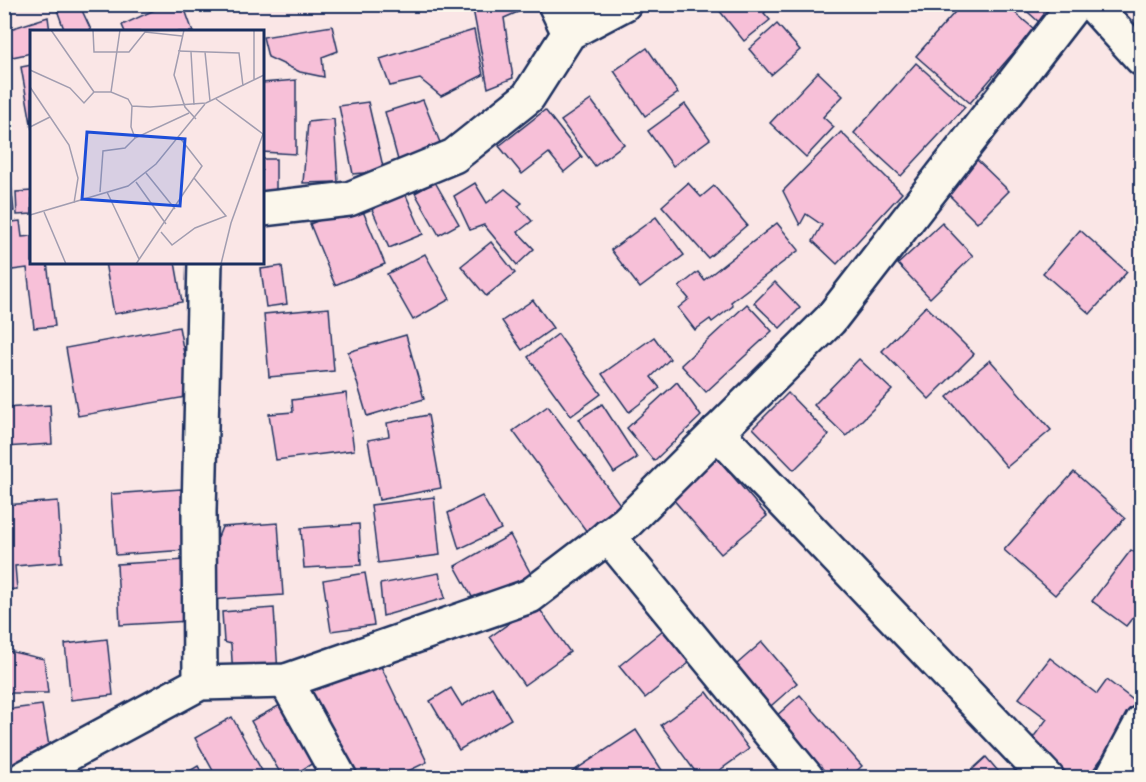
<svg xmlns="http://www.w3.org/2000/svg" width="1146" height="782" font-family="'Architects Daughter',sans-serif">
<rect width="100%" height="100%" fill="#fae6e6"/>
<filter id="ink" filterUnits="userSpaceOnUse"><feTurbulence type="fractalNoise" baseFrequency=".0167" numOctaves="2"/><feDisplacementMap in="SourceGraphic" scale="12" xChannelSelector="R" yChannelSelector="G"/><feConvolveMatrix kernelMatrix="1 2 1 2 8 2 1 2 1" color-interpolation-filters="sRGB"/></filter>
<g filter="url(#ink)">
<g fill="#f7c0d8" stroke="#1b2f5e" stroke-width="1.5">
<polygon points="61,4 79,4 92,32 65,32 56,7"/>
<polygon points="167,4 183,4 193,32 125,32 122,25"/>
<polygon points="209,4 240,4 209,9"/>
<polygon points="472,4 534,5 504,18 513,78 488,88"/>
<polygon points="714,4 774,4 764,13 770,20 744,41"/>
<polygon points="962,4 1005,4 1034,29 970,103 916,56"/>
<polygon points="1019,4 1056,4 1040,23"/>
<polygon points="48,17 50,32 32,32 32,53 12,57 7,30"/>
<polygon points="777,24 800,50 771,75 749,49"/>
<polygon points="332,26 338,51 322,57 324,77 300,72 268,57 263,37"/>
<polygon points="474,30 483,75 441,96 420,79 390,86 380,59"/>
<polygon points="647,48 678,93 645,116 614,71"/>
<polygon points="916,63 965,107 901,176 854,133"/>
<polygon points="32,65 32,129 21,67"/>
<polygon points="818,72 843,96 823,117 834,127 806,157 770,123"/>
<polygon points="296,80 296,154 262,152 262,83"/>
<polygon points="423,100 441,145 398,160 385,112"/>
<polygon points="591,100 624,144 595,166 561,121"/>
<polygon points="368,102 384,171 353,174 339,106"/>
<polygon points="685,104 710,139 673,166 648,131"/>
<polygon points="545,110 582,157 564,172 549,153 522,174 499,146"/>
<polygon points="334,119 338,182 303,183 308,122"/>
<polygon points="841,132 902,193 837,264 813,241 822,225 806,214 800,225 783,191"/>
<polygon points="7,151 14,211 4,212 4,152"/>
<polygon points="975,158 1009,191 977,223 944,190"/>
<rect x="262" y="159" width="14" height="32"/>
<polygon points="435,182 459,224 439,235 415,193"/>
<polygon points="475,183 487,203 505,189 522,203 518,206 532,221 518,232 534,249 517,265 484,225 470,230 454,196"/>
<polygon points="688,183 701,197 714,186 747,225 708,258 662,206"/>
<polygon points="32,191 32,214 17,215 16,192"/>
<polygon points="405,193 423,234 389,248 371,207"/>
<polygon points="360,204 385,264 335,285 310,224"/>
<polygon points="656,217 684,255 640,288 611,250"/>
<polygon points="20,221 22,237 32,236 32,262 47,262 55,326 34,328 27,268 5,271 9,308 4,309 4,223"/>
<polygon points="777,223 799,250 731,302 733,306 712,322 710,319 695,330 678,308 689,299 679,287 698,272 704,280"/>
<polygon points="942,223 973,256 930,298 898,264"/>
<polygon points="1080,230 1127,272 1090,314 1043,273"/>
<polygon points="491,242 515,273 486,296 461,266"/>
<polygon points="425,254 450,299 413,320 387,274"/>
<polygon points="105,262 175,262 182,302 114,314"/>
<polygon points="282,266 287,304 266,307 261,269"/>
<polygon points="775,282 800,308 780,328 754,303"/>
<polygon points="533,300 553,328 522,350 502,321"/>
<polygon points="747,304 772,331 706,392 681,365"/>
<polygon points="926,306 974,354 929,399 882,351"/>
<polygon points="329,308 334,371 269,377 264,314"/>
<polygon points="179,327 192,396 78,416 66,348"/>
<polygon points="558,334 601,394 571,416 528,357"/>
<polygon points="406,335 424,399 367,416 348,352"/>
<polygon points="654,337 670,359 651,377 660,388 629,412 602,374"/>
<polygon points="859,359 892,390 846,436 814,405"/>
<polygon points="990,360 1051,430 1007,467 947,397"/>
<polygon points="677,382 701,416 654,461 627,428"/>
<polygon points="346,393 354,450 276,460 269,414 293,412 292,400"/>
<polygon points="788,393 829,435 794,470 753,428"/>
<polygon points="602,404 637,458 614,473 579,419"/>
<polygon points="50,405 52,444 4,447 4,408"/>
<polygon points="548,406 622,507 587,532 513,431"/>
<polygon points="428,415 441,488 379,500 368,440 389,436 387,423"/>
<polygon points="717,458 767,516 721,554 671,497"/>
<polygon points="1074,472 1125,518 1055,595 1004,550"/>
<polygon points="181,489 186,550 116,555 111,494"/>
<polygon points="482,496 501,529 459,549 448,513"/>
<polygon points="434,497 440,555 378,563 371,505"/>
<polygon points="58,501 62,562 15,566 17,589 4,590 4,505"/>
<polygon points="278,523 283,595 208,600 206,567 222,527"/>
<polygon points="359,524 361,565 304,568 301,528"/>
<polygon points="510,535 531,574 476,604 455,566"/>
<polygon points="1131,550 1142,558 1142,606 1126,626 1092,601"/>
<polygon points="186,560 189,621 120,625 117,564"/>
<polygon points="365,573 374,625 331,631 323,580"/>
<polygon points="439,573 445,598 383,616 380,584"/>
<polygon points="536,604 570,652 524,685 490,637"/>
<polygon points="274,608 278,674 233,677 231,644 224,642 222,612"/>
<polygon points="663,630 689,663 645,698 619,666"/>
<polygon points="107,639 113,695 71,700 65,644"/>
<polygon points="762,642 797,683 764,712 729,671"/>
<polygon points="4,650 44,659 48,693 4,693"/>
<polygon points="375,654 427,762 394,778 347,778 304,688"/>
<polygon points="1050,658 1097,694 1107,680 1141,706 1087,778 1074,778 1029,743 1047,719 1019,698"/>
<polygon points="492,687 511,719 459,750 430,701 451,688 462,706"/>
<polygon points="707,692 749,749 709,778 700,778 661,725"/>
<polygon points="800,695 862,766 849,778 813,778 766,725"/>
<polygon points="282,704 315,762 288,778 283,778 251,721"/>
<polygon points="42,705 50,752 4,776 4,710"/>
<polygon points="232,717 266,778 217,778 195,738"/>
<polygon points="636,730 665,775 662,778 575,778 572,772"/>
<polygon points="986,757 1004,778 963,778"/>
<polygon points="198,766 205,778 178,778"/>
</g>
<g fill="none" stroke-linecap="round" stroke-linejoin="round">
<g stroke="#1b2f5e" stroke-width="38">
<g id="minor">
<polyline points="555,4 569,33"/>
<polyline points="1092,4 1142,59"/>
<polyline points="262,209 349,199 454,156 528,97 569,33 624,4"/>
<polyline points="717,432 1047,778"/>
<polyline points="608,536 807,778"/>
<polyline points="286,681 340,778"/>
<polyline points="200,683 199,511 205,262"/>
<polyline points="24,778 200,683 286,681 530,596 627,522 830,320 1075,4"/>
<polyline points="1112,778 1142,722"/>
</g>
</g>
<use href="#minor" stroke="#fbf7ec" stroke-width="33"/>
</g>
</g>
<g transform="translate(30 30)">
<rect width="234" height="234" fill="#fae6e6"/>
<path fill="none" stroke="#a19db0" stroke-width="1.5" d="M21,0L64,62M63,0L64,22H99L115,2L152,6M154,0L144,45L155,77L166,89M224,0V50M148,21L209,23L213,56M161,22L164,75M175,22L180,71M0,40L40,58L54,73L64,62H81L98,69L102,76L120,77L176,73L234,45M0,57L39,115L48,148L44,173M81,62L90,0M186,69L233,104M102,76L101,97L105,108M0,97L20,87M116,143L145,179M106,152L136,194M70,162L73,121L95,118L105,108L159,83M77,162L109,229M14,182L36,234M0,185L98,156L126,134L175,74M131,202L142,215L165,198L196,186L164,148M106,234L172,136L150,108M191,234L201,193L233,104"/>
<path fill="#1d4ed8" fill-opacity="0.15" stroke="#1d4ed8" stroke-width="3" d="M57,102L155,109L150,176L52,169Z"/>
<rect width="234" height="234" fill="none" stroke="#1b2f5e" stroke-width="3"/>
</g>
<rect width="1146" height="782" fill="none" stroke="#fbf7ec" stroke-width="24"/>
<rect x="12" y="12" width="1122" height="758" fill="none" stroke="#1b2f5e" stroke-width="2" filter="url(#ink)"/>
</svg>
